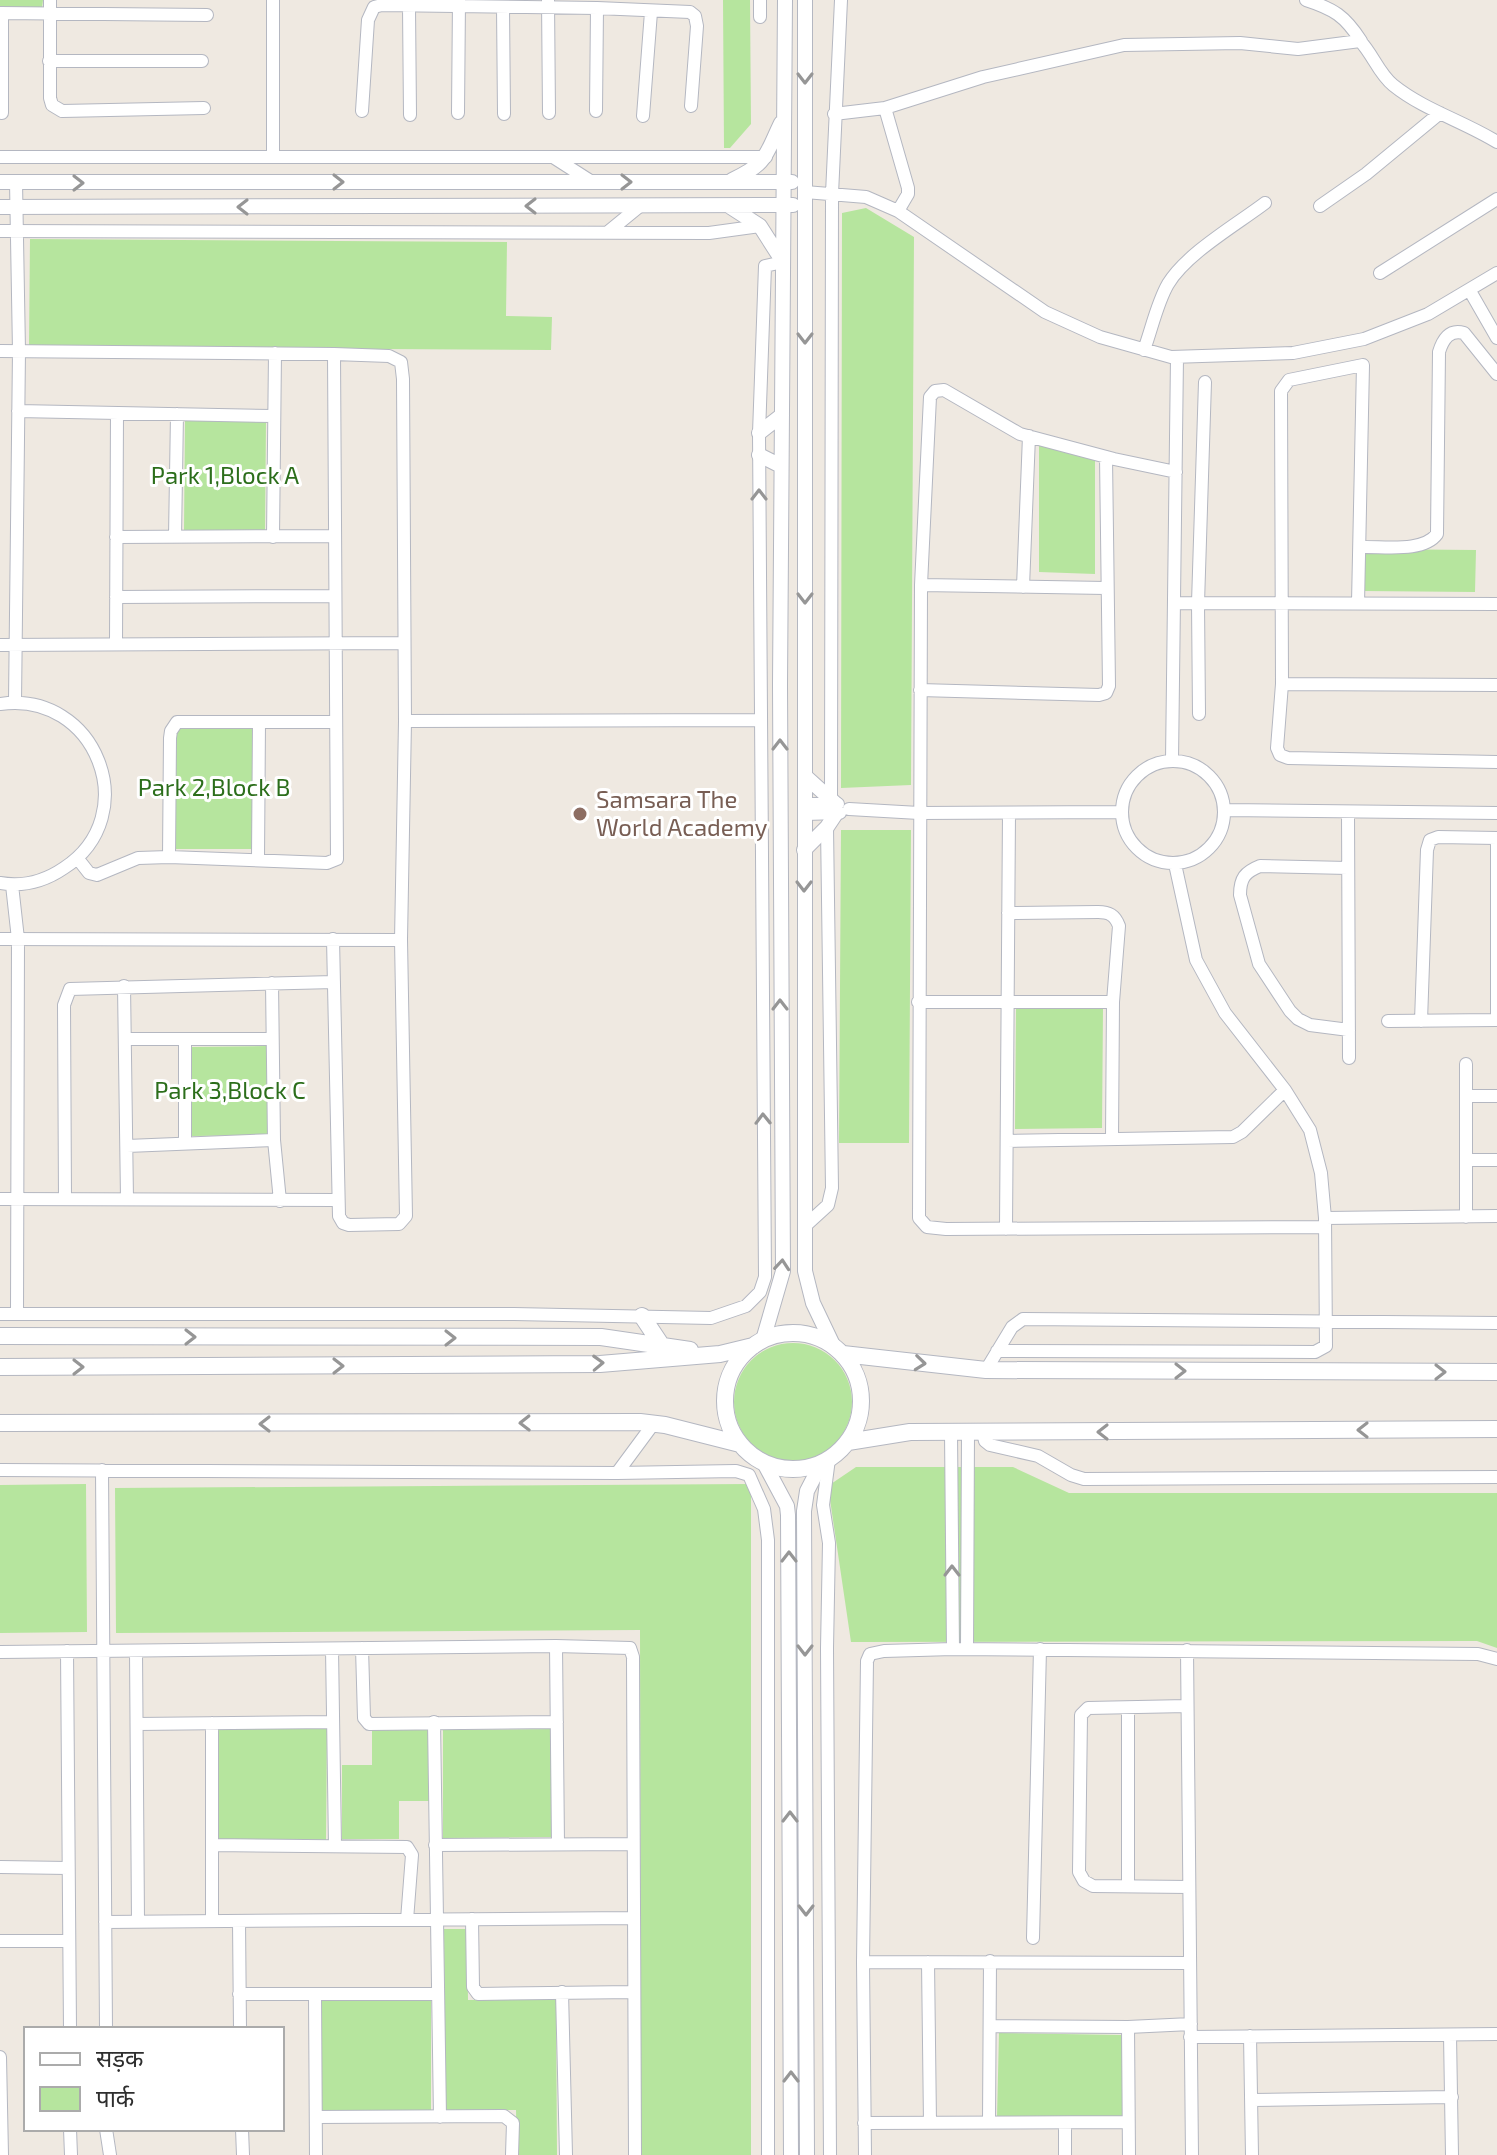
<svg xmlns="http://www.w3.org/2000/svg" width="1497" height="2155" viewBox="0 0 1497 2155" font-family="'Exo 2','Noto Sans Devanagari',sans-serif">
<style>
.green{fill:#b6e59e}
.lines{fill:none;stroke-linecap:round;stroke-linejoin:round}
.minor-casing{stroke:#b4b7c1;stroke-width:14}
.tertiary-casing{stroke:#b4b7c1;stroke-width:16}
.secondary-casing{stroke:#b4b7c1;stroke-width:18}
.minor{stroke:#fff;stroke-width:12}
.tertiary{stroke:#fff;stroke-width:14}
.secondary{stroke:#fff;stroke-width:16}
.oneway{stroke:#969696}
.education-dot{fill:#8d6e63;stroke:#fff;stroke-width:3}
.labels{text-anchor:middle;stroke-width:6;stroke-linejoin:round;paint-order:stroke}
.park-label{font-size:24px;fill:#2c6e1b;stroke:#fff}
.education-label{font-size:24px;fill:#785e54;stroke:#fff;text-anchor:start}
</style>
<rect width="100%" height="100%" fill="#efe9e1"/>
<path class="green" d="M0 0H43L42 8H0Z
M723 0H750L751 124 730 148H724Z
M866 208 914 237 911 785 841 788 842 213Z
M30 239 507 242 506 316 552 317 551 350 29 347Z
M185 421H266L265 531 184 530Z
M1039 445 1095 460V574L1039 572Z
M1363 549 1476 550 1475 592 1363 591Z
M176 726H253L252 849H176Z
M841 830H911L909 1143H839Z
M1016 1009H1103L1102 1128 1015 1129Z
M267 1046 268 1135 192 1136V1047Z
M734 1402a59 59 0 1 1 118 0a59 59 0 1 1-118 0Z
M856 1467H1013L1069 1493H1497V1648L1477 1641 851 1642 828 1486Z
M86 1484 87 1632 0 1633V1485Z
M751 1484V2155H641L640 1630 116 1633 115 1488Z
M216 1728H327L326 1840 215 1839Z
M372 1729H429V1801H399V1839H342V1765H372Z
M552 1729V1837L443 1838V1730Z
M444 1929H467L468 2000 556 1999 557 2155H517L516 2110 445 2111Z
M431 1999V2112L322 2113 321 2000Z
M999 2033 1122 2035V2116L997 2117Z"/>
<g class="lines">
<g class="minor-casing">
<path id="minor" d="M50 0V98L52 105 62 111 204 108
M548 0 549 113
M1306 0C1334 9 1345 16 1361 41
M409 7 410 115
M503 7 504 114
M0 13 207 15
M760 17V0
M49 61H202
M885 108 908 188V194L898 211
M362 111 368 20 374 7 382 5 597 8 690 12 695 16 697 26 691 106
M596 111 597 8
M2 113V13
M458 113 459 0
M834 114 885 108 983 77 1124 45 1240 43 1298 49 1360 41C1372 53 1379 74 1393 85 1424 110 1463 121 1497 142
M643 116 651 12
M273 156V0
M0 157H766
M553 157 592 182
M805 192 866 197 898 211 1045 312 1100 337 1171 357 1293 353 1364 339 1428 314 1497 273
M1320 206 1366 174 1440 113
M0 231 709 233 760 226
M608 232 641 205
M1380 273 1497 199
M1470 291 1497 338
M1144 350C1152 328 1157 303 1168 284 1187 253 1236 225 1265 203
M0 351 334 354 389 356 401 362 403 379 405 721 401 940 406 1216 399 1224 349 1225 343 1223 339 1216 333 939
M18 411 273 416
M1176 472 1114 459 1020 434 944 390 935 391 930 397 921 585 919 1218 927 1227 946 1229 1325 1227
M116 537 335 536
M175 537 177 414
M273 537 275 353
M1361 547C1383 546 1423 553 1437 534L1439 352C1443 339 1450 329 1464 333L1497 374
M921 585 1106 588
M1023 587 1029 436
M116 597 335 596
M1174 603 1497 604
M1358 603 1363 365 1289 380 1281 391 1282 684 1277 748 1280 755 1288 758 1497 762
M116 644 117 413
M0 645 403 643
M1282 684 1497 685
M920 690 1099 695 1106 693 1109 686 1106 457
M15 702 19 351 16 182
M0 704C96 690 145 815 64 868 45 881 23 887 0 883
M1199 714 1198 603 1205 382
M405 721 759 720
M1122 812a51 51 0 1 1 102 0a51 51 0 1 1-102 0Z
M1172 761 1177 357
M831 799 832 194 841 0
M805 804H838
M849 809 919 813 1122 812
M1225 810 1497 813
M1348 812 1349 1058
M805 814 840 813
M169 857 170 738 171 731 177 722H335
M78 859 89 873 97 875 138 858 169 857 327 863 337 859 334 354
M258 859 259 722
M1348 868 1260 866C1245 872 1240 878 1240 895L1259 964 1290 1011 1298 1019 1310 1025 1349 1030
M12 885 18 939 17 1314
M1008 913 1098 912C1109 912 1115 915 1119 926L1113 1002 1112 1139
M0 939 401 940
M272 983 274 1140 280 1201
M124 986 127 1199
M918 1002H1113
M1497 1020V838
M1388 1021 1497 1020
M1421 1021 1427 850 1430 840 1438 837 1497 838
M125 1039H272
M185 1039V1143
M1466 1064V1217
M1466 1096H1497
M1007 1141 1233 1137 1242 1132 1285 1090
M127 1146 274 1140
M1467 1160H1497
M0 1199 337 1200
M65 1199 64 1005 70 989 334 982
M1325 1218 1497 1216
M805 1226 828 1205 832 1188 827 827
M1006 1229 1009 813
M0 1314H514L711 1318 746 1306 760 1292 765 1277 759 433 765 266 783 262
M997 1351 1315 1352 1326 1346 1325 1218 1321 1173 1310 1130 1285 1090 1225 1013 1196 960 1175 864
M986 1370 1012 1327 1023 1319 1497 1323
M951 1432 953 1649
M983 1433 985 1441 990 1445 1038 1456 1071 1475 1084 1479 1497 1477
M829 1459 823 1505 829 1543 827 1648 830 2155
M0 1470 617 1473 736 1471 749 1475 764 1509 768 1540V2155
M102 1470 106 2029
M617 1473 654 1423
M556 1646 558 1844
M362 1648 364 1718 369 1724 557 1722
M332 1649 335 1845
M967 1649 968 1432
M1187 1650 1192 2155
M67 1651 70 2029
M136 1651 138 1922
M0 1652 556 1646 630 1648 633 1657 635 2155
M1187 1706 1088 1708 1081 1715 1079 1872 1084 1881 1093 1886 1189 1887
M1128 1708V1886
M434 1722 440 2117
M137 1724 333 1722
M212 1845 407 1847 412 1855 407 1920
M435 1845 632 1844
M0 1867 68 1868
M472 1919 473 1987 478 1994 634 1992
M212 1921V1723
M239 1921 240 2029
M105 1922 633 1918
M1033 1938 1040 1649
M0 1941H69
M863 1962 1190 1963
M928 1962 930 2123
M562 1992 566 2155
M239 1994H437
M315 1994 316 2155
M991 2026 1128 2027 1191 2024
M1128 2027 1129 2155
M1450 2035 1452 2155
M1250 2036 1252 2155
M1190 2037 1497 2034
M0 2057 2 2155
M1252 2100 1452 2097
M316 2117 504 2116 513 2123 512 2155
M989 2122 990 1961
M864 2123 1128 2122
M1065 2123V2155
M70 2129 71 2155
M106 2129 110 2155
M242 2129 243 2155
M865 2155 863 1962 867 1661 870 1654 884 1651 953 1649 1478 1654 1497 1659"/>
</g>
<g class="tertiary-casing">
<path id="tertiary" d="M805 0V1271L813 1303 833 1345
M732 180C768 163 765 156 781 123
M0 182H792
M729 206 760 226 783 262
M0 207 793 205
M759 433 782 415
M759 455 781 466
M805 776 836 804
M804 850 827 827 835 815
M763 1340 783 1271 780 685 785 0
M764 1463 787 1506 788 1515 791 2155
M807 2155 804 1511 807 1491 821 1464"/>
</g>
<g class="secondary-casing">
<path id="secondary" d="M642 1316 662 1346
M725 1401a68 68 0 1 1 136 0a68 68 0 1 1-136 0Z
M0 1336 601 1337 690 1350
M843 1354 986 1370 1497 1372
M0 1367 600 1364 720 1354 753 1346
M0 1423 640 1422 665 1425 740 1444
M848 1442 910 1432 1497 1429"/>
</g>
<use href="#minor" class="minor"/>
<use href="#tertiary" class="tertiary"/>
<use href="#secondary" class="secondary"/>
</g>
<defs><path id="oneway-chevron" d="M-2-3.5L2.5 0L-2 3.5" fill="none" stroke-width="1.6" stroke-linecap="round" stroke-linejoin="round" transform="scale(2)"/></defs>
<g class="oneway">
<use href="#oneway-chevron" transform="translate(805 78) rotate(90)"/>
<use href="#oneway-chevron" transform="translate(338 182)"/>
<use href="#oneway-chevron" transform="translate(626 182)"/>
<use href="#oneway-chevron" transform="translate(78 183)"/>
<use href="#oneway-chevron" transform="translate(531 206) rotate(180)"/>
<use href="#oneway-chevron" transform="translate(243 207) rotate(180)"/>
<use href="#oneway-chevron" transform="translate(805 338) rotate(90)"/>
<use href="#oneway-chevron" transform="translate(759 495) rotate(-90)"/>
<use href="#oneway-chevron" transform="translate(805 598) rotate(90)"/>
<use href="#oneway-chevron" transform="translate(780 745) rotate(-90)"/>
<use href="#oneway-chevron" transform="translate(804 886) rotate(90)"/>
<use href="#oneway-chevron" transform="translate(780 1005) rotate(-90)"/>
<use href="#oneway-chevron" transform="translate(763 1119) rotate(-91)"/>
<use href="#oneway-chevron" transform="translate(782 1265) rotate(-85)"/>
<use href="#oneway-chevron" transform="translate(190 1337)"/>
<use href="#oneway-chevron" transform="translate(450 1338)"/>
<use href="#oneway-chevron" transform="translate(598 1363) rotate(-2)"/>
<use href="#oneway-chevron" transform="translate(920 1363) rotate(6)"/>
<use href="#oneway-chevron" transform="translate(338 1366)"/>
<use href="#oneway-chevron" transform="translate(78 1367)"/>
<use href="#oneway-chevron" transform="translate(1180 1371)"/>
<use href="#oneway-chevron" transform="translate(1440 1372)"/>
<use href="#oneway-chevron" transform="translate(525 1423) rotate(179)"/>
<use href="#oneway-chevron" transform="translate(265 1424) rotate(-180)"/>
<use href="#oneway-chevron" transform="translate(1363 1430) rotate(180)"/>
<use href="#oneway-chevron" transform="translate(1103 1432) rotate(180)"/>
<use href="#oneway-chevron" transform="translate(789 1557) rotate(-90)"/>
<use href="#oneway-chevron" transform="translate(952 1571) rotate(-90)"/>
<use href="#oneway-chevron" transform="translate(805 1650) rotate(90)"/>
<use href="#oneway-chevron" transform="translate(790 1817) rotate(-90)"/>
<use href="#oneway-chevron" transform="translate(806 1910) rotate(90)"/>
<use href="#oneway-chevron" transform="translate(791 2077) rotate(-90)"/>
</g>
<circle class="education-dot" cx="580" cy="814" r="8"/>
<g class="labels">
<g class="park-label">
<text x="225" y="484">Park 1,Block A</text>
<text x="214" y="796">Park 2,Block B</text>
<text x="230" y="1099">Park 3,Block C</text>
</g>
<g class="education-label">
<text x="596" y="808">Samsara The<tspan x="596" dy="28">World Academy</tspan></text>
</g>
</g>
<rect x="24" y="2027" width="260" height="104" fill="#ffffff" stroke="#ababab" stroke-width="2"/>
<rect x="40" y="2053" width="40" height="12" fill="#ffffff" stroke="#ababab" stroke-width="2"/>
<text x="96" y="2067" font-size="24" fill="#2e2e2e">सड़क</text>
<rect x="40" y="2087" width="40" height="24" fill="#b6e59e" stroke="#ababab" stroke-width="2"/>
<text x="96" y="2107" font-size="24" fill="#2e2e2e">पार्क</text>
</svg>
